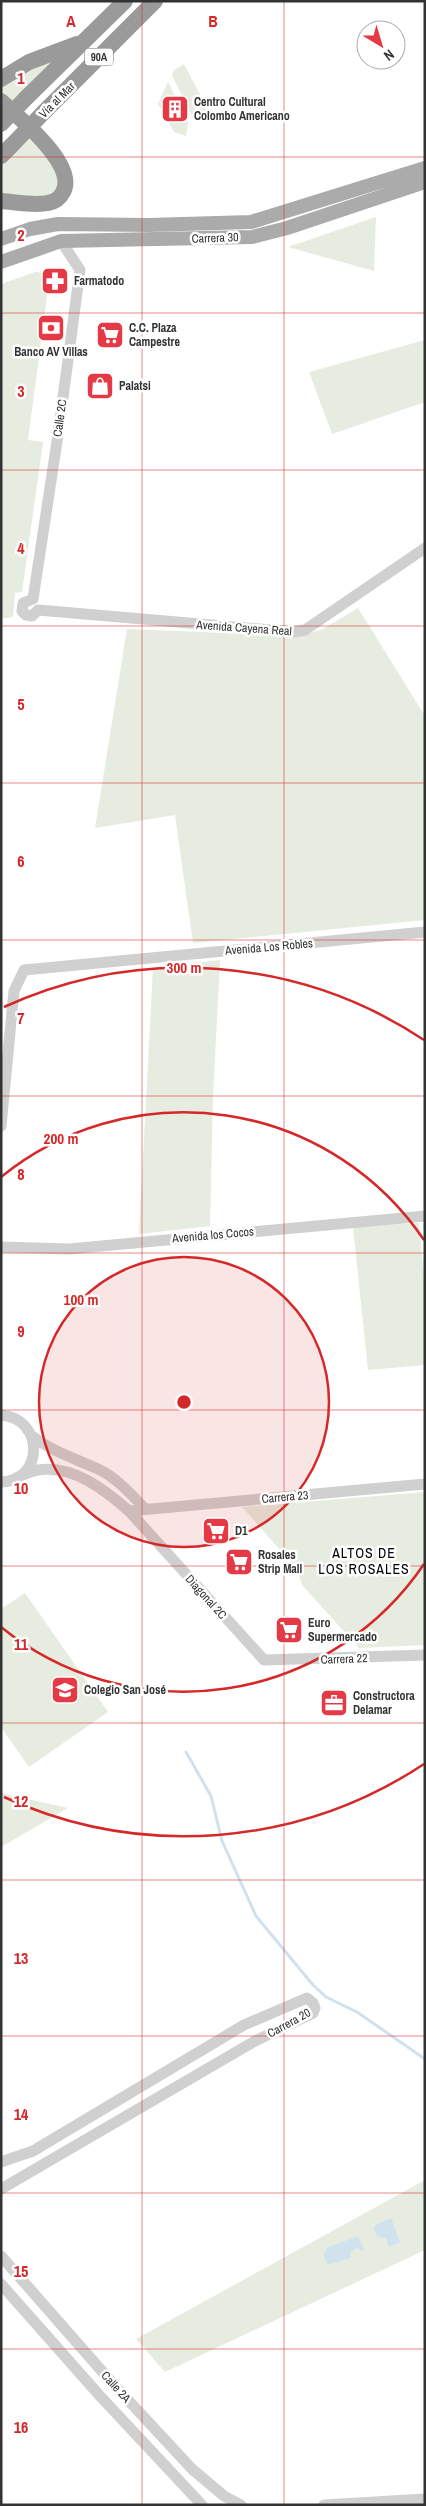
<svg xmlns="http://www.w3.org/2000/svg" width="426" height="2506" viewBox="0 0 426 2506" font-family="'Archivo Narrow',sans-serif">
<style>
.green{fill:#e6ecdf}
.water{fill:#cfe2ee}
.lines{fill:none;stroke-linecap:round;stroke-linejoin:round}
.stream{stroke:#cfe2ee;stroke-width:3}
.minor{stroke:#d0d0d0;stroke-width:11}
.major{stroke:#ababab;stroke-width:14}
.highway{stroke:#9a9a9a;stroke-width:16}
.highway-bridge{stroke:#9a9a9a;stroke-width:16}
.grid{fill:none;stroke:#d62828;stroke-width:1;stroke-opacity:0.55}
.ring{fill:none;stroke:#d62828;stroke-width:2.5}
.labels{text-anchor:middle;stroke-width:5;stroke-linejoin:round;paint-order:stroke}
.shield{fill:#fff;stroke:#707070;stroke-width:1}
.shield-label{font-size:11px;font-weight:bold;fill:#333}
.street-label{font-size:12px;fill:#333;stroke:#fff}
.poi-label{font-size:12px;font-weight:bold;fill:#333;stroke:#fff;text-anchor:start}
.neighbourhood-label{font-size:14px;letter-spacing:1px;fill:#000;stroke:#fff}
.grid-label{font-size:16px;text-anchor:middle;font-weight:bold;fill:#d62828;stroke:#fff;stroke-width:5;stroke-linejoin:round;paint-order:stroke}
.centre{fill:#d62828;stroke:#fff;stroke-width:2.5}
.ring-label{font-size:15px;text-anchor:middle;font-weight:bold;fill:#d62828;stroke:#fff;stroke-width:5;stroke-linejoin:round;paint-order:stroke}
</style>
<rect width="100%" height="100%" fill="#fff"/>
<path class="green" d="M53 63 13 102 1 90V84L33 65Z
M184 64 208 110 193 118 172 75 174 70Z
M168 82 188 123 186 136 174 132 158 104Z
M28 138 53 162 60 178 54 191 48 196H1V165Z
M376 217 374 271 288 247Z
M35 272 50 273 28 440 43 442 22 592 15 593 13 617 1 619V284Z
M425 340V402L332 434 309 372Z
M358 608 425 716V920L193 943 175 815 95 828 127 629 300 636 323 629Z
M220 960 213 1096 210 1226 139 1234 153 968Z
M419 1223 425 1290V1365L368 1370 353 1227Z
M425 1492V1645L359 1648 302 1585 297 1569 242 1507Z
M25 1593 108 1712 29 1767 1 1727V1609Z
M1 1793 68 1808 1 1847Z
M425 2180V2250L165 2372 136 2339Z"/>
<path class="water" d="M391 2218 400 2242 389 2247 386 2238 377 2237 374 2228 377 2224Z
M358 2236 364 2250 361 2251 358 2248 350 2252 351 2258 327 2265 324 2253 327 2248Z"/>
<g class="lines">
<path class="stream" d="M186 1752 211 1796 222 1841 256 1916 313 1985 326 1997 357 2012 425 2059"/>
<path class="minor" d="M33 599 58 435 80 270 61 241
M33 599 23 603 22 611 26 615 32 616 38 610
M38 610 295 632 305 630 425 548
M1 1126 14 991 24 970 425 932
M1 1247 69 1249 425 1216
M1 1415C46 1419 43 1482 1 1482
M32 1436C53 1452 74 1458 98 1469 116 1477 132 1495 145 1509
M16 1478C23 1475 31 1471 38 1470 73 1465 104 1489 129 1511L264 1660 425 1655
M129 1511 425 1484
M1 2162 33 2151 244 2025 307 1998 313 2003 315 2008 313 2013 255 2041 1 2189
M1 2256 115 2386 192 2469 224 2496 241 2505
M1 2284 100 2396 202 2505
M324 2505 425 2499"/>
<path class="major" d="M1 239 30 229 58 224 149 225 251 222 425 168
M1 262 61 241 252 237 287 228 425 182"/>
<path class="highway" d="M1 79 29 62 77 44
M26 98 125 1
M1 101C19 118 78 165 63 192 60 198 54 202 48 203 34 206 15 202 1 201
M43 113 155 1
M1 156 11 146"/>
<path class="highway-bridge" d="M1 124 26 98
M11 146 43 113"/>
</g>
<path class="grid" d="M142 1V2505M284 1V2505M1 157H425M1 313H425M1 470H425M1 626H425M1 783H425M1 940H425M1 1096H425M1 1253H425M1 1410H425M1 1566H425M1 1723H425M1 1880H425M1 2036H425M1 2193H425M1 2349H425"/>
<circle cx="184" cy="1402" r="145" fill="#d62828" fill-opacity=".12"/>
<g class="ring">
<circle cx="184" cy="1402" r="145"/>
<path d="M424 1564A290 290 0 0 1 1 1627M1 1177A290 290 0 0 1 424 1240"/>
<path d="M424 1764A434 434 0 0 1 4 1797M4 1007A434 434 0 0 1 424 1040"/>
</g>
<defs>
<g id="building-square" transform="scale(1.4375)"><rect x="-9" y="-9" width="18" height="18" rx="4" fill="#e63946" stroke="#fff"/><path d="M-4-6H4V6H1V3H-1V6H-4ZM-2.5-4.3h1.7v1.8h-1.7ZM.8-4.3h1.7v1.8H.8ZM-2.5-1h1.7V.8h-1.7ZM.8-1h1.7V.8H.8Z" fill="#fff"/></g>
<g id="pharmacy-square" transform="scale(1.4375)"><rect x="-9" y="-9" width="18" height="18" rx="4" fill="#e63946" stroke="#fff"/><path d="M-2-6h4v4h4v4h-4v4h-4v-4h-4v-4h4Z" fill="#fff"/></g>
<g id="bank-square" transform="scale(1.4375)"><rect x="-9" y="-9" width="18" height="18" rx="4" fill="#e63946" stroke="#fff"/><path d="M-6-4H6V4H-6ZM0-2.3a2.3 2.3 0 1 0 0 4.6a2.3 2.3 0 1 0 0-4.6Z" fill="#fff"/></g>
<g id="supermarket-square" transform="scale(1.4375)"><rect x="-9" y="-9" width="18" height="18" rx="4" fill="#e63946" stroke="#fff"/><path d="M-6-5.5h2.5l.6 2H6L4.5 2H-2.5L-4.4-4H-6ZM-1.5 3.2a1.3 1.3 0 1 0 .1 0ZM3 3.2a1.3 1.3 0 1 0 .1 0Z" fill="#fff"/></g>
<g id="shop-square" transform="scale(1.4375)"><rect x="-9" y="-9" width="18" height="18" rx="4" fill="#e63946" stroke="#fff"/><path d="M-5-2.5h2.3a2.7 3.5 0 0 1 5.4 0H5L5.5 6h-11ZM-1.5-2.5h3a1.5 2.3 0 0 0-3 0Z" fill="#fff"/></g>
<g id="school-square" transform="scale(1.4375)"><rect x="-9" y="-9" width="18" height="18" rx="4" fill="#e63946" stroke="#fff"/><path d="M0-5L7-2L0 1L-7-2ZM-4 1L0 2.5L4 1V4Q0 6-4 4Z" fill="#fff"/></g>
<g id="office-square" transform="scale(1.4375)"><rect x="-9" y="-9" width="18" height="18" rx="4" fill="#e63946" stroke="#fff"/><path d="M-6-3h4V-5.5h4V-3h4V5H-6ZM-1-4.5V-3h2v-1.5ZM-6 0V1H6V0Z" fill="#fff"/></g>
</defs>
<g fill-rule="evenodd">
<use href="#building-square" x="175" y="109"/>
<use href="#pharmacy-square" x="55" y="281"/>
<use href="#bank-square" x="51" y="328"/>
<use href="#supermarket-square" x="110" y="335"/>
<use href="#shop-square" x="100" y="386"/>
<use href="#supermarket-square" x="216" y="1531"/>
<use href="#supermarket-square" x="239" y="1562"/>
<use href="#supermarket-square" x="289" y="1630"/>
<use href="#school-square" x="65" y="1690"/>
<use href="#office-square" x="334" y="1703"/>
</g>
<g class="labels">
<rect class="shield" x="85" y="48.5" width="28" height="17" rx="4"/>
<g class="shield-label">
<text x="99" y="61">90A</text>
</g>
<g class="street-label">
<text transform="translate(57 100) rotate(-45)" y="4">Vía al Mar</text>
<text transform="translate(215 238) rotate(-2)" y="4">Carrera 30</text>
<text transform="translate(60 418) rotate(-82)" y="4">Calle 2C</text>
<text transform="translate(244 628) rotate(4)" y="4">Avenida Cayena Real</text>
<text transform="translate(269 947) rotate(-5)" y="4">Avenida Los Robles</text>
<text transform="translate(213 1235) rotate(-5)" y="4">Avenida los Cocos</text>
<text transform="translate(285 1497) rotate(-5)" y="4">Carrera 23</text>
<text transform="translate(206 1597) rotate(48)" y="4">Diagonal 2C</text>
<text transform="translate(344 1659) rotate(-2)" y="4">Carrera 22</text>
<text transform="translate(289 2023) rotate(-29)" y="4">Carrera 20</text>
<text transform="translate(116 2387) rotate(48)" y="4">Calle 2A</text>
</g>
<g class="poi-label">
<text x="194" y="106">Centro Cultural<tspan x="194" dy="14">Colombo Americano</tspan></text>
<text x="74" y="285">Farmatodo</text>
<text x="129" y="332">C.C. Plaza<tspan x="129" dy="14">Campestre</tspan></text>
<text x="51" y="356" text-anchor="middle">Banco AV Villas</text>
<text x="119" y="390">Palatsi</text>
<text x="235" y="1535">D1</text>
<text x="258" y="1559">Rosales<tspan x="258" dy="14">Strip Mall</tspan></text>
<text x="308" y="1627">Euro<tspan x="308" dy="14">Supermercado</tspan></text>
<text x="84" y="1694">Colegio San José</text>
<text x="353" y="1700">Constructora<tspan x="353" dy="14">Delamar</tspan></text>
</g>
<g class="neighbourhood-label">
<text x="364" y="1558">ALTOS DE<tspan x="364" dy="16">LOS ROSALES</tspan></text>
</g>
</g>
<g class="grid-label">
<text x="71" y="27">A</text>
<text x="213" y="27">B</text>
<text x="21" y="84">1</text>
<text x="21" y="241">2</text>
<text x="21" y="397">3</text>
<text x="21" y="554">4</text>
<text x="21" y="710">5</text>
<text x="21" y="867">6</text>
<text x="21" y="1024">7</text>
<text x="21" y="1180">8</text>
<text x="21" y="1337">9</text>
<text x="21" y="1494">10</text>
<text x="21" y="1650">11</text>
<text x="21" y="1807">12</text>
<text x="21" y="1964">13</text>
<text x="21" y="2120">14</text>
<text x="21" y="2277">15</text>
<text x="21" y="2433">16</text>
</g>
<circle cx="184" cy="1402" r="8" class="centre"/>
<g class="ring-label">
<text x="184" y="973">300 m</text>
<text x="61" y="1144">200 m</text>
<text x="81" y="1305">100 m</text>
</g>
<rect width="426" height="2506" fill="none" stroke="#333333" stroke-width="5"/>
<g transform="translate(381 45) rotate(142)"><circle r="24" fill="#ffffff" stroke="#adadad"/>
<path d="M0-4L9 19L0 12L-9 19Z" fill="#e63946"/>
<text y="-8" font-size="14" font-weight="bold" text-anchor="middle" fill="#333333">N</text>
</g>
</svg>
